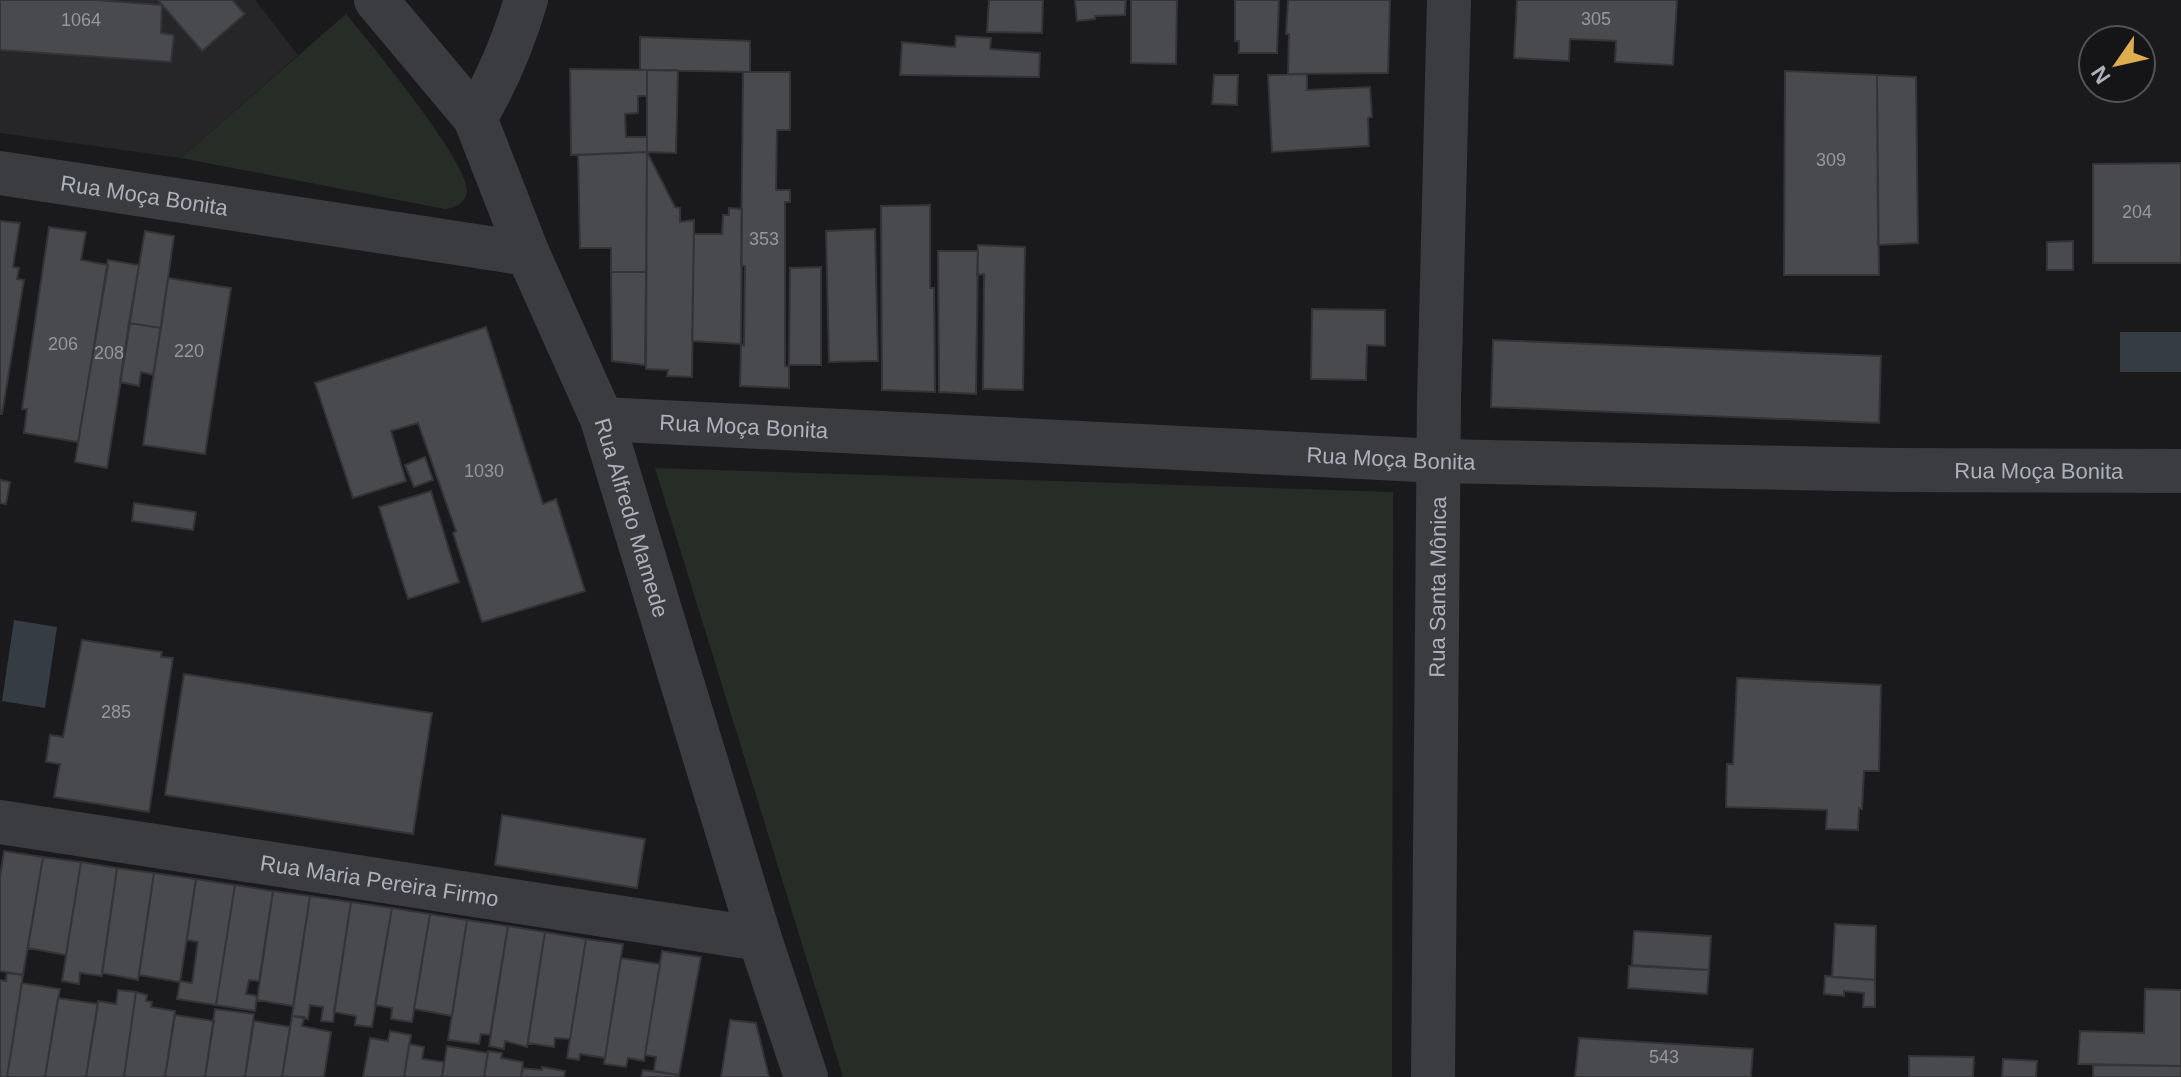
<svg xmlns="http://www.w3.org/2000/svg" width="2181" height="1077" viewBox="0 0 2181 1077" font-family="Helvetica,sans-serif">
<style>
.built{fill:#262628}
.green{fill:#262d27}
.water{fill:#353c43}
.building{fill:#494a4e;stroke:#343437;stroke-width:2}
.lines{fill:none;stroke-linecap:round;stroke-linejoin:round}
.minor{stroke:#3b3c40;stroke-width:44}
.labels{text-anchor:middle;stroke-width:7;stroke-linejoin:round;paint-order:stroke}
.number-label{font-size:18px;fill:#95979f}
.street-label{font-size:22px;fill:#aeb1ba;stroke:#151517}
</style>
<rect width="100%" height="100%" fill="#1a1a1c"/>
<path class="built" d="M0 0H255L298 55 181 158 0 133Z"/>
<path class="green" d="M346 14C369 42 468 161 467 191 466 203 455 208 445 209L181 158Z
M655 468 1393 492 1392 1077H843Z"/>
<path class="water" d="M2120 332H2181V372H2120Z
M14 620 57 627 45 708 2 701Z"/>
<path class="building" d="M0 0H97L162 5 161 33 174 35 171 62 0 50Z
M158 0H232L245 14 202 51Z
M989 0H1043L1042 33 987 32Z
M1075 0H1126L1125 15 1095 16V19L1077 21Z
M1131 0H1177L1176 64 1131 63Z
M1235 0H1279L1277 53H1239V41H1235Z
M1288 0H1390L1388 73 1288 74 1289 34H1286Z
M1517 0H1677L1673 65 1615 62 1616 41 1570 39 1569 61 1514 58Z
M956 36 991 38 990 49 1040 53 1039 77 900 75 902 42 955 47Z
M640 37 750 41V72L640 70Z
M570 69 647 70V96H638V113L625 114 626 137H647V152L571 155Z
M647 70H678L676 153 647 152Z
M1785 71 1877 75 1879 275H1784Z
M743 72H790V130H777L776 190H790V202H785V366L789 367V388L740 386 741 344 744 345 745 266H741Z
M1307 74V90L1370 87 1372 117 1368 118 1369 146 1272 152 1268 75Z
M1214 75H1238L1237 105 1212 104Z
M1877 75 1916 77 1918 243 1878 245Z
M647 152 646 272H611V248H580L578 155Z
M647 152 675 207 680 208V222L694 220 692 377 667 376 668 370 646 369Z
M2181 163V263H2093V164Z
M930 205V288H934L935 392 882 390 881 206Z
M729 208 742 209 741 344 692 341 694 234H722L723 215H729Z
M0 221 20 223 13 267 19 268 17 279 24 280 2 414H0Z
M49 227 86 232 81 260 108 265 78 442 24 433 27 409H22Z
M875 229 878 361 829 362 826 231Z
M145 231 174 236 161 328 129 323Z
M2073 241V270H2047V242Z
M978 245 1025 247 1023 390 983 389 984 274 977 275Z
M938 251H978L976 394 939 392Z
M108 260 139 265 107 468 75 462Z
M821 267V365H789L790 268Z
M611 272H646L645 365 612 361Z
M168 278 231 288 205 454 143 445Z
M1312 309 1385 310V346L1367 345 1366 380 1311 379Z
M129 323 161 328 153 375 141 372 139 386 120 382Z
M486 327 543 504 556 499 585 591 482 622 453 533 456 531 418 423 391 431 406 481 353 498 315 383Z
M1493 340 1881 356 1879 423 1491 407Z
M425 457 433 480 414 487 405 465Z
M0 480 10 482 6 504 0 503Z
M431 491 459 582 408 599 379 507Z
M134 503 196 512 193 530 132 521Z
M82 640 162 652 161 657 173 658 149 812 54 797 60 764 46 762 50 735 63 737Z
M184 674 432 713 413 834 165 795Z
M1737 678 1881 685 1879 771H1864L1862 809 1859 808 1858 830 1826 829 1827 810 1726 807 1727 764H1733Z
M502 815 645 839 637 888 495 865Z
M4 851 43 857 23 975 0 971V877Z
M43 857 81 862 66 955 28 948Z
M81 862 117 868 102 976 80 973 79 984 62 981Z
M117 868 154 873 138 980 102 973Z
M154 873 196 879 180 982 139 975Z
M196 879 235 885 216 1005 177 999 180 981 192 983 198 942 187 940Z
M235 885 273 891 259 981 249 980 246 994 257 996 255 1011 216 1005Z
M273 891 310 896 293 1006 257 1000Z
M310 896 351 902 333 1022 321 1021 323 1007 310 1005 308 1019 292 1016Z
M351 902 392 908 372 1027 355 1025 356 1016 334 1012Z
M392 908 430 914 412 1022 391 1019 392 1008 375 1005Z
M430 914 467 920 452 1016 414 1009Z
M467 920 508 926 490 1035 481 1034 479 1044 448 1040Z
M1835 924 1876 926 1875 980 1832 977Z
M508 926 545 932 527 1047 505 1041 504 1049 489 1046Z
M1634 931 1711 936 1709 970 1632 965Z
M545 932 586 939 570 1039 555 1038 554 1047 528 1043Z
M586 939 623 944 605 1058 580 1054 579 1060 567 1058Z
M662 951 701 957 679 1075 654 1071 656 1057 645 1055Z
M621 958 660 964 644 1061 628 1058 626 1067 604 1064Z
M1629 966 1709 970 1707 994 1628 988Z
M7 973 23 975 7 1077H0V980L6 981Z
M1825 976 1875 980V1007H1863L1864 993 1844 991V996L1824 994Z
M22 983 60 989 45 1077H7Z
M2145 989 2181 990V1066L2078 1064 2080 1031 2144 1033Z
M118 990 136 992 124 1077H86L98 1001 116 1004Z
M136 992 147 995 146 1001 152 1002 151 1007 175 1011 165 1077H124Z
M58 998 98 1004 86 1077H45Z
M215 1009 254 1014 245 1077H205Z
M175 1015 214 1021 205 1077H165Z
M292 1016 304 1017 302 1026 331 1032 324 1077H282Z
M730 1020 756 1023 769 1077H721Z
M254 1021 290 1027 282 1077H245Z
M390 1031 411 1035 404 1077H363L370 1038 388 1041Z
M1579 1038 1753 1049 1751 1077H1575Z
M409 1044 424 1047 422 1059 444 1062 442 1077H404Z
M447 1046 488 1053 484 1077H442Z
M488 1051 502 1053 501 1058 523 1062 521 1077H484Z
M1909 1056 1974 1057 1973 1077H1909Z
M2003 1059 2037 1061 2036 1077H2002Z
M2093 1065 2181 1066V1077H2093Z
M542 1067 565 1071 564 1077H521L523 1068 542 1070Z
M643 1070 679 1075 678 1077H641Z"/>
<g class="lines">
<g class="minor">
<path id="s1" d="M376 0 475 118 528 254 602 419 760 939 806 1077"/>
<path d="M475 118C498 80 513 43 526 0"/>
<path id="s2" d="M0 173 528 254"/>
<path id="s3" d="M602 419 1439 461 1894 470 2181 471"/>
<path id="s4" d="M0 822 760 939"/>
<path id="s5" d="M1433 1077 1439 401 1449 0"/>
</g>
</g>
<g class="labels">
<g class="number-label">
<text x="1596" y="25">305</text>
<text x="81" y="26">1064</text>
<text x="1831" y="166">309</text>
<text x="2137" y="218">204</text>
<text x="764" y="245">353</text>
<text x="63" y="350">206</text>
<text x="189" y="357">220</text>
<text x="109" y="359">208</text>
<text x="484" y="477">1030</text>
<text x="116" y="718">285</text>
<text x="1664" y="1063">543</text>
</g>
<g class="street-label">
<text dy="8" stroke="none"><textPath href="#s2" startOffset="146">Rua Moça Bonita</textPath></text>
<text dy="8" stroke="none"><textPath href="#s3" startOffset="142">Rua Moça Bonita</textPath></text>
<text dy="8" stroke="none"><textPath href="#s3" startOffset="790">Rua Moça Bonita</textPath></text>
<text dy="8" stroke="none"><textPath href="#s3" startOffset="1438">Rua Moça Bonita</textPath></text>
<text dy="8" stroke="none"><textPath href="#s1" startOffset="584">Rua Alfredo Mamede</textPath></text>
<text dy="8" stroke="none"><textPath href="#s5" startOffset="490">Rua Santa Mônica</textPath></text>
<text dy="8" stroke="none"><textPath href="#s4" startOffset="384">Rua Maria Pereira Firmo</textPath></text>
</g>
</g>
<g transform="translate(2117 64) rotate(236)"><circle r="38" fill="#151517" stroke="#525358" stroke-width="2"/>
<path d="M0-6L14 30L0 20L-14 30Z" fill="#dead4f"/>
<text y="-12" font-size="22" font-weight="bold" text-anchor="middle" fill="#aeb1ba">N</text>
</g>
</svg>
